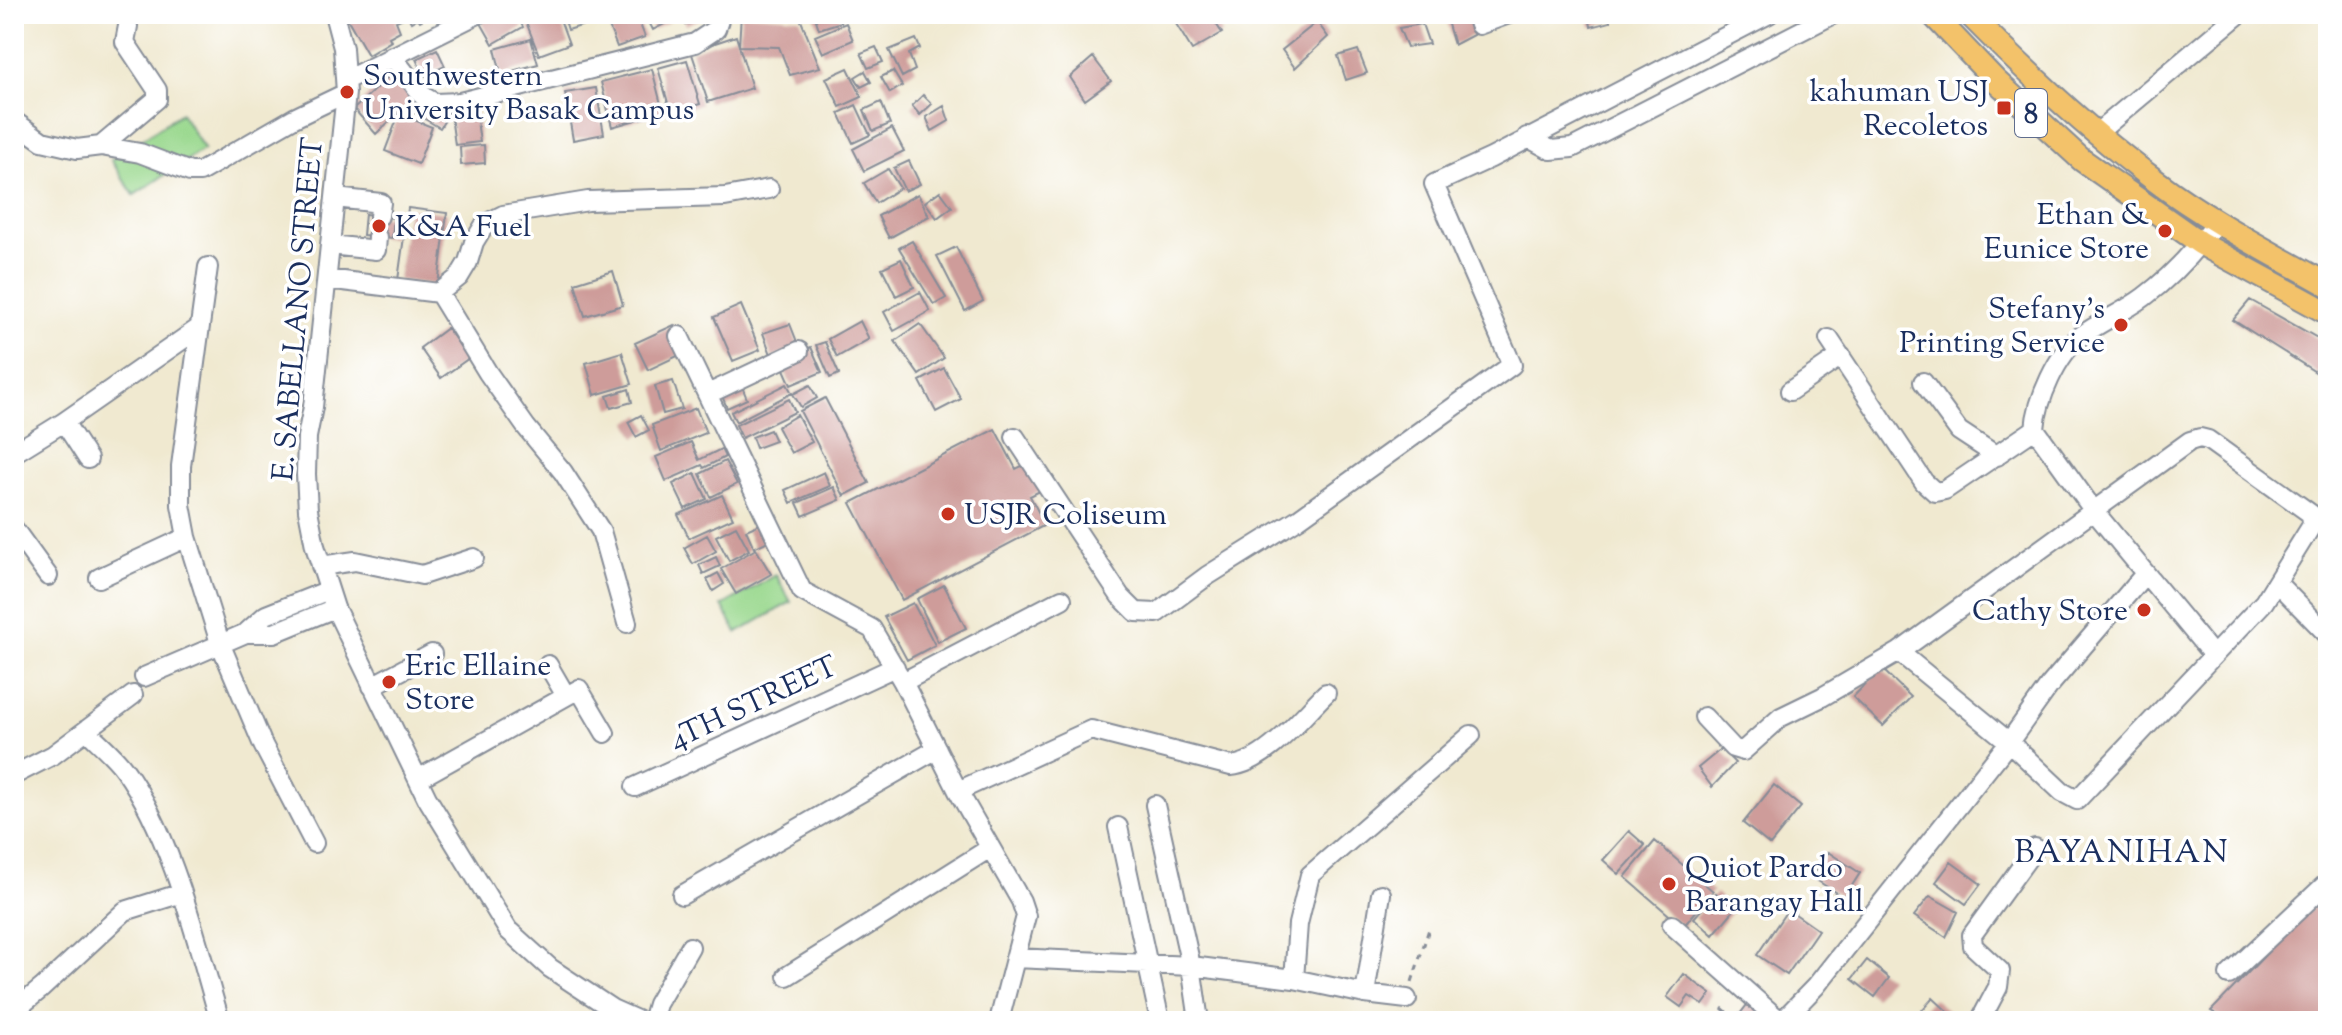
<svg xmlns="http://www.w3.org/2000/svg" width="2342" height="1035" viewBox="0 0 2342 1035" font-family="'Sorts Mill Goudy',serif">
<style>
.green{fill:#99d88d;stroke:#5a8476;stroke-width:2}
.building{fill:#ce9c9a}
.lines{fill:none;stroke-linecap:round;stroke-linejoin:round}
.minor-casing{stroke:#868c97;stroke-width:22}
.major-casing{stroke:#868c97;stroke-width:26}
.path{stroke:#868c97;stroke-width:3;stroke-dasharray:6 6;stroke-linecap:butt}
.minor{stroke:#fff;stroke-width:18}
.major{stroke:#f3c26a;stroke-width:22}
.poi-dot{fill:#c8321e;stroke:#fff;stroke-width:3}
.labels{text-anchor:middle;stroke-width:7;stroke-linejoin:round;paint-order:stroke}
.shield{fill:#fff;stroke:#5f6d8e;stroke-width:2}
.shield-label{font-size:28px;font-weight:bold;fill:#1b2f5e}
.poi-label{font-size:30px;fill:#1b2f5e;stroke:#fff;text-anchor:start}
.street-label{font-size:30px;fill:#1b2f5e;stroke:#fff}
.neighbourhood-label{font-size:32px;letter-spacing:2px;fill:#1b2f5e;stroke:#fff}
</style>
<rect width="100%" height="100%" fill="#fff"/>
<filter id="ink" filterUnits="userSpaceOnUse"><feTurbulence type="fractalNoise" baseFrequency=".0125" numOctaves="2"/><feDisplacementMap in="SourceGraphic" scale="16" xChannelSelector="R" yChannelSelector="G"/><feConvolveMatrix kernelMatrix="1 2 1 2 8 2 1 2 1" color-interpolation-filters="sRGB"/></filter>
<filter id="wash" filterUnits="userSpaceOnUse"><feTurbulence type="fractalNoise" baseFrequency=".006" numOctaves="4" result="noise"/><feDisplacementMap in="SourceGraphic" scale="32" xChannelSelector="R" yChannelSelector="G"/><feGaussianBlur stdDeviation="1.8" result="paint"/><feColorMatrix in="noise" values="0 0 0 0 0 0 0 0 0 0 0 0 0 0 0 0 0 1.4 0 .05"/><feComposite in="paint" operator="in"/></filter>
<g filter="url(#wash)">
<rect width="100%" height="100%" fill="#f0e9d0"/>
<path class="green" d="M181 113 204 149 134 195 111 160Z
M776 575 791 602 737 633 722 606Z"/>
<g id="blocks">
<path class="building" d="M354 14H432L420 21 418 18 411 22 408 16 396 21 400 31 389 37 391 41 368 55 347 18Z
M498 14H516L523 27 493 44 481 23Z
M523 14H558L569 44 539 55Z
M563 14H595L597 21 568 30Z
M604 14H636L645 37 617 47Z
M645 14H674L676 18 653 30Z
M682 14H712L686 25Z
M741 14 800 18 820 67 790 75 779 47 739 46Z
M814 14H839L841 22 819 29Z
M1170 14H1193L1197 19 1211 16 1222 33 1192 50Z
M1445 14H1468L1475 34 1454 45Z
M1589 14H1610V22L1591 27Z
M1317 22 1328 37 1295 68 1282 50Z
M846 23 853 40 823 53 815 36Z
M1422 24 1429 44 1407 47 1399 28Z
M736 36 752 88 708 102 691 51Z
M531 39 538 64 501 74 495 49Z
M916 39 920 48 909 54 915 70 902 77 889 50Z
M876 47 883 62 868 68 861 53Z
M437 49 445 66 424 76 416 59Z
M1358 50 1367 73 1346 80 1338 56Z
M1093 57 1111 81 1085 100 1070 77Z
M687 60 700 104 671 113 658 68Z
M848 68 862 97 840 107 826 78Z
M652 69 663 112 612 127 601 82Z
M865 71 871 82 861 87 855 77Z
M893 71 902 86 890 93 881 77Z
M392 73 415 97 376 134 354 109Z
M596 88 604 134 573 140 565 93Z
M923 95 932 104 920 115 912 106Z
M420 99 448 115 440 128 413 112Z
M881 102 890 124 873 131 864 110Z
M856 105 870 135 853 143 839 113Z
M475 106 480 142 455 145 450 109Z
M944 106 949 121 932 131 926 117Z
M399 114 432 127 418 164 385 151Z
M892 128 904 151 864 171 853 149Z
M484 145 485 163 461 165 460 147Z
M909 161 920 184 905 191 894 168Z
M888 169 900 188 876 203 864 183Z
M940 191 952 207 937 218 925 202Z
M918 194 929 216 889 238 878 216Z
M408 208 447 213 438 285 398 280Z
M365 214 394 218 392 238 363 235Z
M912 241 946 298 934 305 899 248Z
M956 247 983 301 965 311 937 256Z
M901 259 914 287 896 296 882 268Z
M613 271 623 305 585 316 575 283Z
M920 292 930 311 894 331 884 312Z
M2250 300 2328 344V380L2233 320Z
M741 305 760 350 733 361 714 317Z
M860 321 869 339 837 357 828 339Z
M790 324 799 347 772 357 763 333Z
M920 324 944 358 919 375 895 341Z
M674 325 686 352 648 370 635 343Z
M447 328 469 358 441 378 420 348Z
M825 342 839 374 830 378 816 345Z
M811 347 822 372 791 385 780 360Z
M622 352 632 384 595 395 586 363Z
M944 368 961 399 936 412 920 381Z
M673 381 682 409 663 414 655 386Z
M741 384 747 399 727 408 721 393Z
M787 384 792 393 736 422 731 412Z
M810 385 817 398 801 407 793 394Z
M629 389 632 402 611 408 607 396Z
M825 398 869 483 844 496 800 411Z
M789 399 795 412 742 438 736 425Z
M696 408 706 433 661 451 652 425Z
M641 415 649 430 636 437 628 422Z
M797 415 812 442 791 453 777 427Z
M995 429 1016 469 1028 463 1042 490 1030 496 1045 525 902 600 851 503Z
M770 430 775 441 756 448 752 437Z
M691 442 699 460 721 449 725 457 704 468 702 465 666 481 656 457Z
M725 461 737 484 711 497 700 474Z
M824 472 830 486 791 503 785 490Z
M695 473 707 499 685 509 673 484Z
M834 487 840 500 803 516 797 503Z
M722 495 733 518 689 538 678 515Z
M760 524 768 541 754 548 746 530Z
M736 526 749 550 729 561 716 536Z
M707 535 716 551 693 564 684 548Z
M756 549 771 574 736 594 721 569Z
M716 557 720 566 703 574 699 565Z
M718 573 724 584 713 591 707 579Z
M944 585 966 628 938 642 917 599Z
M913 603 935 645 907 660 884 617Z
M1881 668 1911 697 1883 726 1853 697Z
M1721 749 1735 763 1712 787 1698 768Z
M1774 785 1801 807 1770 845 1743 823Z
M1629 831 1645 845 1619 874 1603 860Z
M1655 841 1713 891 1683 927 1625 877Z
M1828 852 1860 873 1844 898 1812 877Z
M1951 862 1981 884 1966 904 1936 882Z
M1716 893 1734 910 1713 935 1694 918Z
M1930 896 1958 912 1946 937 1914 916Z
M2328 896V1021H2229L2211 1011 2303 916Z
M1788 909 1818 930 1787 975 1757 955Z
M1867 960 1889 978 1875 997 1852 979Z
M1684 974 1711 994 1703 1005 1689 996 1681 1007 1667 997Z
M1933 998 1958 1021H1912Z
M1750 1001 1766 1016 1763 1021H1747L1740 1014Z"/>
</g>
</g>
<g filter="url(#ink)">
<use href="#blocks" fill-opacity="0" stroke="#868c97" stroke-width="2"/>
<g class="lines">
<g class="minor-casing">
<path id="minor" d="M334 14 343 48 346 93 313 407 307 437 306 474 308 510 315 546 335 608 427 798 508 930 550 968 612 1009 639 1021
M1476 14 1479 25 1509 14
M392 56 423 96 435 103 460 102 695 43 716 29 721 14
M346 80 478 14
M14 121 42 141 77 149 101 146 140 153 190 172H200L294 118 346 93
M2097 133 2239 14
M1527 137 1551 150 1572 148 1834 14
M101 146 157 99V90L125 42 128 26
M335 198 381 203 379 216
M330 245 376 250 377 237
M208 267 181 466V505L187 537 220 643 263 745 314 843
M327 279 439 293 459 277 468 262 474 242 485 224 503 215 588 201 725 197 769 189
M439 293 488 373 526 427 563 472 601 531 627 623
M679 336 802 591 872 629 903 682 958 791 1021 901 1026 916 999 1021
M1829 339 1924 482 1935 492 1945 490 2035 429
M1923 382 1959 431 1997 456
M1790 391 1841 356
M708 394 799 351
M64 422 88 459
M1015 437 1120 596 1136 612 1157 613 1207 576 1298 519 1512 365 1434 184 1491 158 1769 14
M14 453 64 422 199 328
M14 529 48 576
M321 566 355 561 422 575 474 558
M99 578 187 537
M2278 584 2328 635
M246 633H274L335 608
M2212 654 2094 511 2035 429C2037 400 2057 354 2081 336 2100 322 2124 312 2144 297 2171 277 2197 248 2217 221
M548 665 566 696
M144 677 246 633 266 615 329 590
M903 682 1062 599
M372 686 432 654
M1704 717 1733 748 1743 751 1781 717 1822 697 1899 652 2190 441 2200 438 2208 440 2311 514 2312 525 2264 602 2077 800 2062 792 2009 742 1899 652
M86 730C98 742 114 755 124 769 172 835 197 943 220 1021
M14 775 53 755 133 695
M418 779 579 689 605 733
M635 787 895 667
M958 791 1091 730 1231 766C1266 763 1301 717 1326 693
M1155 805 1191 966 1199 1021
M1118 827 1160 1021
M682 895 937 749
M1672 925 1780 1021
M1015 958 1191 966 1294 979 1365 994 1407 999
M2229 975 2328 882
M787 976 990 848
M1294 979 1298 924 1310 875 1471 735
M1365 994 1381 894
M14 1011 42 988 125 911 182 893
M652 1021 657 1004 690 947
M1782 1021 1816 986 2009 742 2049 686 2144 575
M1980 1021 1998 987 2000 971 1973 946 1972 935 2035 848"/>
</g>
<g class="major-casing">
<path id="major" d="M1932 14 1995 80 2082 160 2200 243 2328 313
M1969 14C2027 73 2089 131 2156 181 2209 221 2270 252 2328 285"/>
</g>
<path class="path" d="M1412 982 1429 929
M1722 1008 1737 1021"/>
<use href="#minor" class="minor"/>
<use href="#major" class="major"/>
</g>
</g>
<g class="poi-dot">
<circle cx="347" cy="92" r="8"/>
<rect x="1996" y="100" width="16" height="16" rx="4"/>
<circle cx="379" cy="226" r="8"/>
<circle cx="2165" cy="231" r="8"/>
<circle cx="2121" cy="325" r="8"/>
<circle cx="948" cy="514" r="8"/>
<circle cx="2144" cy="610" r="8"/>
<circle cx="389" cy="682" r="8"/>
<circle cx="1669" cy="884" r="8"/>
</g>
<g class="labels">
<rect class="shield" x="2015" y="89" width="32" height="48" rx="6"/>
<g class="shield-label">
<text x="2031" y="123">8</text>
</g>
<g class="poi-label">
<text x="363" y="85">Southwestern<tspan x="363" dy="34">University Basak Campus</tspan></text>
<text x="1988" y="101" text-anchor="end">kahuman USJ<tspan x="1988" dy="34">Recoletos</tspan></text>
<text x="2149" y="224" text-anchor="end">Ethan &amp;<tspan x="2149" dy="34">Eunice Store</tspan></text>
<text x="395" y="236">K&amp;A Fuel</text>
<text x="2105" y="318" text-anchor="end">Stefany's<tspan x="2105" dy="34">Printing Service</tspan></text>
<text x="964" y="524">USJR Coliseum</text>
<text x="2128" y="620" text-anchor="end">Cathy Store</text>
<text x="405" y="675">Eric Ellaine<tspan x="405" dy="34">Store</tspan></text>
<text x="1685" y="877">Quiot Pardo<tspan x="1685" dy="34">Barangay Hall</tspan></text>
</g>
<g class="street-label">
<text transform="translate(297 309) rotate(-85)" y="10">E. SABELLANO STREET</text>
<text transform="translate(753 702) rotate(-25)" y="10">4TH STREET</text>
</g>
<g class="neighbourhood-label">
<text x="2122" y="862">BAYANIHAN</text>
</g>
</g>
<rect width="2342" height="1035" fill="none" stroke="#fff" stroke-width="48"/>
</svg>
